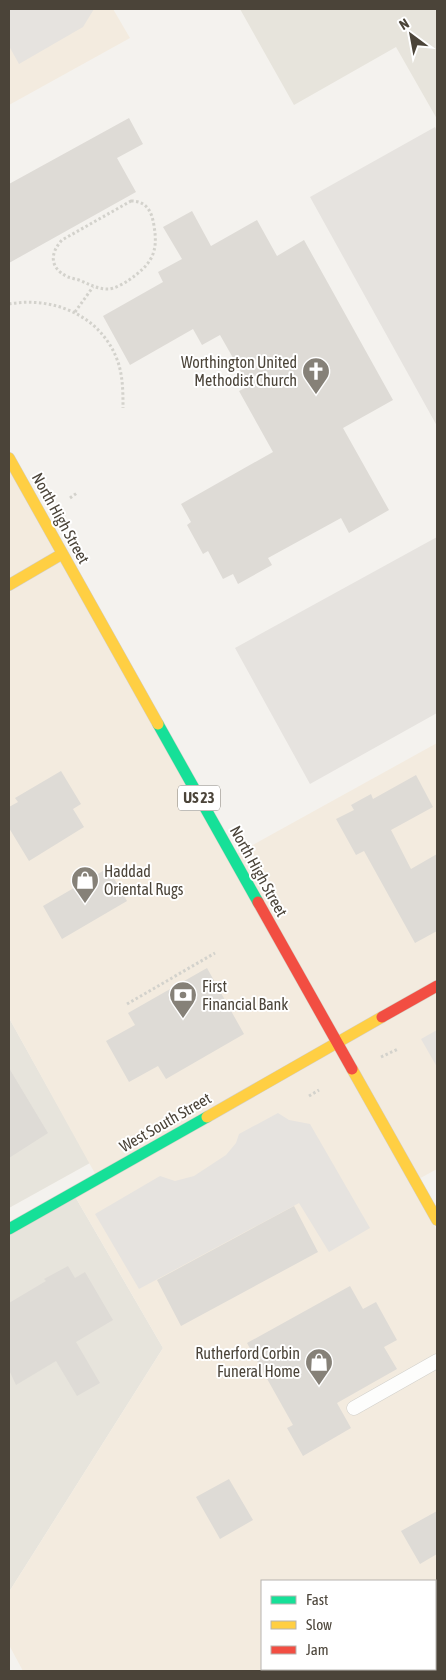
<svg xmlns="http://www.w3.org/2000/svg" width="446" height="1680" viewBox="0 0 446 1680" font-family="'Asap Condensed',sans-serif">
<style>
.residential{fill:#e7e4dc}
.commercial{fill:#f3ebdf}
.parking{fill:#e6e3df}
.building{fill:#dedbd6}
.lines{fill:none;stroke-linecap:round;stroke-linejoin:round}
.lane-casing{stroke:#d2d0cb;stroke-width:15}
.fast-casing{stroke:#d3cfc5;stroke-width:12}
.slow-casing{stroke:#d3cfc5;stroke-width:12}
.jam-casing{stroke:#d3cfc5;stroke-width:12}
.path{stroke:#d3d2cc;stroke-width:3;stroke-dasharray:2.5 2.5;stroke-linecap:butt}
.lane{stroke:#fdfdfc;stroke-width:14}
.fast{stroke:#16e098;stroke-width:11}
.slow{stroke:#ffcf43;stroke-width:11}
.jam{stroke:#f24e42;stroke-width:11}
.labels{text-anchor:middle;stroke-width:4;stroke-linejoin:round;paint-order:stroke}
.shield{fill:#fff;stroke:#817c74;stroke-width:1}
.shield-label{font-size:15px;font-weight:bold;fill:#4b4439}
.poi-label{font-size:16px;fill:#4b4439;stroke:#fff;text-anchor:end}
.street-label{font-size:16px;fill:#4b4439;stroke:#fff}
</style>
<rect width="100%" height="100%" fill="#f4f2ee"/>
<path class="residential" d="M240 9H437V119L396 47 294 105Z
M9 1018 90 1163 9 1208Z
M73 1193 163 1348 9 1592V1229Z
M437 1591V1671H292L297 1669H435V1592Z"/>
<path class="commercial" d="M9 9H113L130 38 9 105Z
M9 458 233 856 437 743V1169L415 1181 437 1232V1591L435 1592V1581H262V1669H297L292 1671H23L9 1645V1592L163 1348 73 1193 98 1179 9 1018Z"/>
<path class="parking" d="M9 9H94L83 27 19 64 9 46Z
M435 127 437 131V426L310 197Z
M437 537V713L310 784 235 648Z
M437 1030V1067L421 1039Z
M278 1113 289 1120 310 1124 370 1228 329 1252 299 1203 139 1289 95 1214 160 1176 175 1181 194 1176 226 1155 236 1143 239 1134Z"/>
<path class="building" d="M129 118 143 144 117 158 136 192 9 263V184Z
M192 211 211 246 257 220 277 256 304 240 393 400 343 428 389 510 349 533 341 518 268 558 272 565 238 584 233 574 223 579 208 551 203 554 187 525 191 522 181 504 273 452 239 391 249 386 220 335 202 345 193 329 130 365 103 316 163 282 158 272 182 259 163 227Z
M61 771 81 804 73 809 84 827 29 861 9 828V807L18 802 15 798Z
M416 775 433 807 391 830 411 869 437 854V931L415 943 364 851 356 855 336 819 354 810 351 805 371 794 373 799Z
M108 868 127 901 62 939 43 906Z
M207 968 244 1034 166 1079 158 1066 129 1082 106 1041 135 1025 128 1013Z
M9 1068 48 1133 9 1158Z
M294 1206 318 1252 181 1326 157 1280Z
M68 1266 75 1278 85 1272 113 1320 76 1342 100 1383 77 1396 56 1361 16 1385 9 1370V1303L46 1281 44 1279Z
M350 1286 363 1309 376 1302 397 1340 384 1347 397 1369 337 1403 351 1428 303 1456 287 1428 293 1425 247 1343Z
M229 1479 253 1520 220 1539 196 1497Z
M437 1511V1554L420 1564 401 1531Z"/>
<g class="lines">
<g class="lane-casing">
<path id="lane" d="M354 1408 437 1361"/>
</g>
<g class="fast-casing">
<path id="fast" d="M158 724 258 902
M9 1229 207 1117"/>
</g>
<g class="slow-casing">
<path id="slow" d="M9 458 158 724
M9 585 62 554
M352 1069 437 1220
M207 1117 382 1017"/>
</g>
<g class="jam-casing">
<path id="jam" d="M258 902 352 1069
M382 1017 437 986"/>
</g>
<path class="path" d="M131 201C147 201 152 212 154 226 159 254 150 265 129 280 123 284 114 289 108 289 97 289 89 284 79 280 75 279 71 278 68 277 49 268 50 253 62 240Z
M9 304C54 296 102 316 118 362 123 377 123 393 123 408
M75 312 93 287
M70 498 77 493
M127 1004 215 953
M381 1057 398 1049
M309 1096 319 1090"/>
<use href="#lane" class="lane"/>
<use href="#fast" class="fast"/>
<use href="#slow" class="slow"/>
<use href="#jam" class="jam"/>
</g>
<defs>
<g id="church-pin" transform="scale(1.4375)"><path d="M0 17L-7.5 6A9.5 9.5 0 1 1 7.5 6Z" fill="#868178" stroke="#fff"/><path d="M-1.2-6h2.4v3.5h3.3v2.4h-3.3V6h-2.4V-.1h-3.3v-2.4h3.3Z" fill="#fff"/></g>
<g id="shop-pin" transform="scale(1.4375)"><path d="M0 17L-7.5 6A9.5 9.5 0 1 1 7.5 6Z" fill="#868178" stroke="#fff"/><path d="M-5-2.5h2.3a2.7 3.5 0 0 1 5.4 0H5L5.5 6h-11ZM-1.5-2.5h3a1.5 2.3 0 0 0-3 0Z" fill="#fff"/></g>
<g id="bank-pin" transform="scale(1.4375)"><path d="M0 17L-7.5 6A9.5 9.5 0 1 1 7.5 6Z" fill="#868178" stroke="#fff"/><path d="M-6-4H6V4H-6ZM0-2.3a2.3 2.3 0 1 0 0 4.6a2.3 2.3 0 1 0 0-4.6Z" fill="#fff"/></g>
</defs>
<g fill-rule="evenodd">
<use href="#church-pin" x="316" y="371"/>
<use href="#shop-pin" x="85" y="880"/>
<use href="#bank-pin" x="183" y="995"/>
<use href="#shop-pin" x="319" y="1362"/>
</g>
<g class="labels">
<rect class="shield" x="178" y="785.5" width="42" height="25" rx="4"/>
<g class="shield-label">
<text x="199" y="803">US 23</text>
</g>
<g class="poi-label">
<text x="297" y="368">Worthington United<tspan x="297" dy="18">Methodist Church</tspan></text>
<text x="104" y="877" text-anchor="start">Haddad<tspan x="104" dy="18">Oriental Rugs</tspan></text>
<text x="202" y="992" text-anchor="start">First<tspan x="202" dy="18">Financial Bank</tspan></text>
<text x="300" y="1359">Rutherford Corbin<tspan x="300" dy="18">Funeral Home</tspan></text>
</g>
<g class="street-label">
<text transform="translate(61 518) rotate(61)" y="6">North High Street</text>
<text transform="translate(259 871) rotate(61)" y="6">North High Street</text>
<text transform="translate(165 1122) rotate(-30)" y="6">West South Street</text>
</g>
</g>
<rect width="446" height="1680" fill="none" stroke="#4b4439" stroke-width="20"/>
<rect x="261" y="1580" width="175" height="90" fill="#ffffff" stroke="#b7b4b0"/>
<rect x="271" y="1596" width="25" height="8" fill="#16e098" stroke="#b7b4b0"/>
<text x="306" y="1605" font-size="15" fill="#4b4439">Fast</text>
<rect x="271" y="1621" width="25" height="8" fill="#ffcf43" stroke="#b7b4b0"/>
<text x="306" y="1630" font-size="15" fill="#4b4439">Slow</text>
<rect x="271" y="1646" width="25" height="8" fill="#f24e42" stroke="#b7b4b0"/>
<text x="306" y="1655" font-size="15" fill="#4b4439">Jam</text>
<g transform="translate(411 35) rotate(328)" stroke="#ffffff" stroke-width="4" paint-order="stroke">
<path d="M0-4L9 19L0 12L-9 19Z" fill="#4b4439"/>
<text y="-8" font-size="14" font-weight="bold" text-anchor="middle" fill="#4b4439">N</text>
</g>
</svg>
